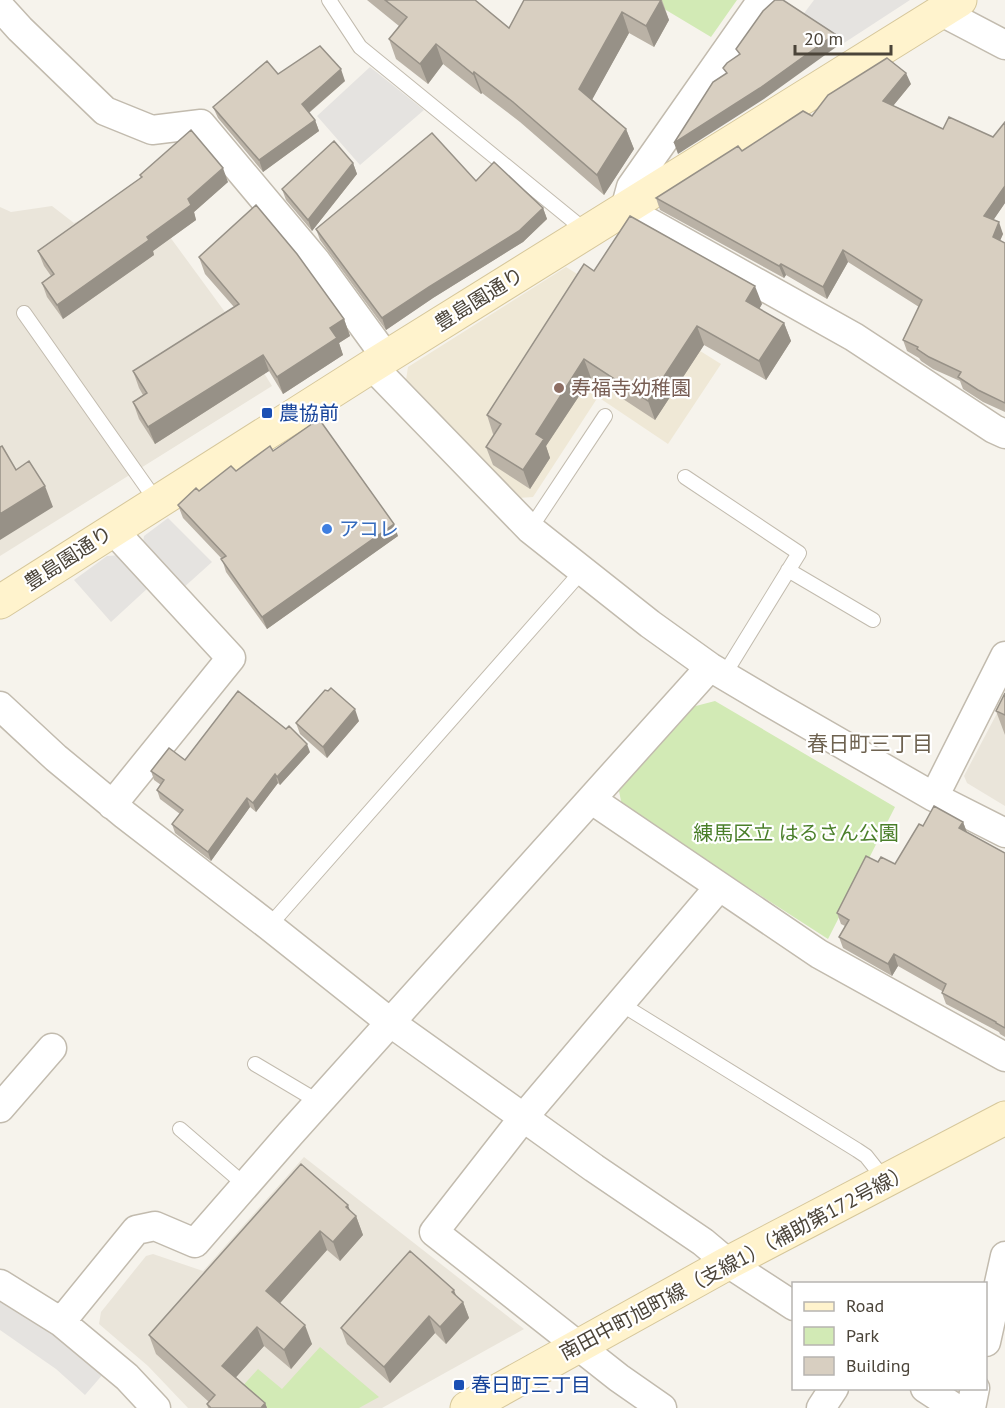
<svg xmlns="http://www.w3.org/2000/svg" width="1005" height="1408" viewBox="0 0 1005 1408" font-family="'PT Sans','Noto Sans JP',sans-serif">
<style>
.residential{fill:#eae5da}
.education{fill:#efe8d6}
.green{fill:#d2eab5}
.parking{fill:#e5e3e0}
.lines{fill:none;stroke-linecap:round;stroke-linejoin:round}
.lane-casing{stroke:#c2bbae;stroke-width:16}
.street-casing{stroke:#c2bbae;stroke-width:31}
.secondary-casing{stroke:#d6c79b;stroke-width:35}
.lane{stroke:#fff;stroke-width:14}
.street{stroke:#fff;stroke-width:28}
.secondary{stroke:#fff3cd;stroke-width:33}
.wall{fill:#bab2a6}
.shaded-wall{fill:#979187}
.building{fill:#d8cfc1;stroke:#979187;stroke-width:1.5}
.education-dot{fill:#8d6e63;stroke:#fff;stroke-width:2}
.transit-dot{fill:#1a4fb4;stroke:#fff;stroke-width:2}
.shop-dot{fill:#3f7fe0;stroke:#fff;stroke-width:2}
.labels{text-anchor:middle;stroke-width:4.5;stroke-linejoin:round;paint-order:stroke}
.street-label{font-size:20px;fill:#4b4439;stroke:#fff}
.education-label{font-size:20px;fill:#785e54;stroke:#fff;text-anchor:start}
.transit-label{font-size:20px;fill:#164399;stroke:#fff;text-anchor:start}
.shop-label{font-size:20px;fill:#366cbe;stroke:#fff;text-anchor:start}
.park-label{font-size:20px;fill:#4a7f2a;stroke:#fff}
.neighbourhood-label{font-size:21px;fill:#6e6250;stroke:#fff}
</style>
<rect width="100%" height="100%" fill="#f6f3ec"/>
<path class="residential" d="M137 192 233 323 272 386 0 556V207L11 212 52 206 74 223Z
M1005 698V806L967 783 964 776Z
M304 1157 524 1329 382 1408H188L148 1366 99 1324 101 1312 146 1256 153 1254 203 1271Z"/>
<path class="education" d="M566 267 721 364 668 444 598 397 533 497 518 498 406 380 408 367Z"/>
<path class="green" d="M658 0H737L711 37 656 4Z
M715 701 895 807 828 939 622 806 619 791 692 707Z
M320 1347 379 1397 359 1408H258L238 1391 258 1369 282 1389Z"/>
<path class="parking" d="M814 0H910L844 43 802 16Z
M370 67 424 110 360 165 317 116Z
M168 518 212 562 182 589 142 548 144 536Z
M121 555 149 587 111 622 74 580 107 556Z
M0 1297 57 1332 104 1373 85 1395 56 1369 0 1330Z"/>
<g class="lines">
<g class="lane-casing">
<path id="lane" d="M329 0 360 47 587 232
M24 313 157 502
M685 477 799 553 724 675
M530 529 605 416
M788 570 873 620
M269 926 582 571
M621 1004 857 1150 866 1156 885 1180
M255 1064 319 1102
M180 1129 245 1185"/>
</g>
<g class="street-casing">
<path id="street" d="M762 0 631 187 625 209 854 337 994 429 1005 434
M0 7 20 29 105 111 152 130 201 124 316 261 386 357
M942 12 1005 45
M372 366 530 529 650 624 710 667 769 702 934 797 1005 833
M0 706 56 758 125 815 269 926 391 1023 594 1168 703 1242 728 1263 794 1306
M934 797 1005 656
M592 800 819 954 1005 1057
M112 805 231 658 113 530
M0 1108 52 1048
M0 1284 61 1322 127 1377 156 1408
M61 1322 136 1230 155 1226 195 1243 290 1134 710 667
M986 1342 1005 1256
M925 1388 955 1408
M662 1408 619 1378 434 1232 523 1118 719 887
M821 1408 834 1388
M971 1408 975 1388"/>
</g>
<g class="secondary-casing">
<path id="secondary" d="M0 602 372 366 960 0
M467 1408 728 1263 1005 1118"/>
</g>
<use href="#lane" class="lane"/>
<use href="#street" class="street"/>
<use href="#secondary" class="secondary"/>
</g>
<path class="wall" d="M367 0H475L509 28 662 0 669 20 654 47 629 33 592 99 626 129 634 149 604 195 520 122 482 93 481 94 443 64 428 84 396 59 389 39 399 26Z
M278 74 345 81 309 113 315 120 319 131 263 172 218 118 213 107Z
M911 84 893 106 943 129 993 137 1005 122V203L993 220 1003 234 1000 240 1005 243V412L983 402 963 389 960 381 933 369 921 361 919 358 907 351 903 340 919 307 848 262 827 299 786 275 784 278 660 210 656 198 742 151 812 116Z
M353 163 357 174 312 231 286 200 282 189Z
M140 175 228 182 194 212 196 220 153 251 154 255 63 319 47 297 42 283 51 276 44 266 38 251 141 178Z
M476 181 543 208 547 219 523 242 433 298 386 330 320 240 316 229Z
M199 257 344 319 350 336 339 343 343 355 283 394 269 371 155 444 139 419 133 402 143 395 139 388 133 371 234 307 205 274Z
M594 271 762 304 759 309 784 323 791 341 766 380 704 345 655 420 591 378 546 446 550 458 530 489 493 465 486 447 494 434H493L487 415Z
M273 451 398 536 267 629 226 572 222 559 183 518 178 505 199 491Z
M1005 693V735L996 711Z
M359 721 327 758 300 734 296 723Z
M310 752 280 785 278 783 256 812 250 807 211 861 175 833 172 824 180 814 160 799 157 790 161 785 154 780 151 771 185 760Z
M963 822 967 832 1005 853V1037L1000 1034 999 1032 946 1004 942 993V991L898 966 892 976 843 948 839 937 845 926 841 924 837 913 878 862 895 864Z
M350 1211 356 1216 363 1235 340 1261 327 1250 280 1303 312 1344 291 1369 264 1346 236 1377 265 1403 267 1408H208L207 1404 209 1402 156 1354 149 1335Z
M456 1296 463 1302 469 1318 446 1344 435 1333 390 1383 347 1344 341 1328Z"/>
<path class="shaded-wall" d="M661 0 669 20 654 47 646 26Z
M622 12 629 33 587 109 579 89Z
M835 34 839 45 764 99 678 154 674 143Z
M436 44 443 64 428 84 420 64Z
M341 69 345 81 306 115 302 104Z
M474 72 482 93 481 94 473 74Z
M906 73 911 84 888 112 883 101Z
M315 120 319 131 263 172 259 160Z
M626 129 634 149 604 195 597 175Z
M353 163 357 174 312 231 308 220Z
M223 168 228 182 194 212 196 220 153 251 154 255 63 319 57 305 147 237 188 199Z
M1005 186V203L988 228 984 216Z
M543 208 547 219 523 242 433 298 386 330 382 318Z
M999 222 1003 234 997 248 993 237Z
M843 250 848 262 827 299 823 287Z
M781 264 786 275 784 278 779 266Z
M755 286 762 304 753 320 746 301Z
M344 319 350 336 339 343 343 355 283 394 277 377 330 328Z
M784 323 791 341 766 380 759 361Z
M697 326 704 345 655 420 648 401Z
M263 355 269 371 155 444 148 427Z
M584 359 591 378 546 446 550 458 530 489 523 470 536 434Z
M45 486 53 507 0 540V514Z
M394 524 398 536 267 629 262 617Z
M355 709 359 721 327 758 323 747Z
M307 744 310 752 280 785 277 777Z
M275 774 278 783 256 812 253 803Z
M247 798 250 807 211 861 208 852Z
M963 822 967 833 959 828Z
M894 954 898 966 892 976 888 964Z
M348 1205 353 1219 356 1216 363 1235 340 1261 333 1242 346 1207Z
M320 1231 327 1250 273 1311 266 1291Z
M454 1290 460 1306 463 1302 469 1318 446 1344 440 1327 452 1292Z
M429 1316 435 1333 390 1383 384 1367Z
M305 1325 312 1344 291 1369 284 1350Z
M257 1327 264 1346 229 1385 222 1366Z
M265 1403 267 1408H261Z"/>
<path class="building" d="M385 0H475L509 28 524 0H661L646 26 622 12 579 89 626 129 597 175 513 102 474 72 473 74 436 44 420 64 389 39 407 17Z
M775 0H783L835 34 760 88 674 143 713 82 727 73 723 68 727 63 740 54 736 49 763 11Z
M320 46 341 69 302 104 315 120 259 160 213 107 267 61 278 74Z
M887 58 906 73 883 101 943 129 949 117 993 137 1005 122V186L984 216 999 222 993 237 1005 243V403L978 390 958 377 961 372 929 357 917 349 918 347 903 340 922 300 843 250 823 287 781 264 779 266 656 198 738 146 742 151 803 111 812 116 828 95Z
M191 130 223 168 188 199 191 205 147 237 149 240 57 305 42 283 54 274 38 251 142 177 140 175Z
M432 133 476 181 494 162 543 208 519 231 429 287 382 318 316 229Z
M334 141 353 163 308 220 282 189Z
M256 205 297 254 344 319 330 328 337 338 277 377 263 355 148 427 133 402 147 393 133 371 239 304 199 257Z
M630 216 755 286 746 301 784 323 759 361 697 326 648 401 584 359 536 434 544 439 523 470 486 447 501 424 487 415 584 264 594 271Z
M319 419 394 524 262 617 221 559 226 556 178 505 196 488 199 491 231 466 236 471 270 446 273 451Z
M2 446 16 470 29 461 45 486 0 514V447Z
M331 688 355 709 323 747 296 723 325 690 328 691Z
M238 691 286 729 289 726 307 744 277 777 275 774 253 803 247 798 208 852 172 824 183 810 157 790 164 780 151 771 169 748 185 760Z
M1005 693V715L996 711Z
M934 806 963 822 959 828 1005 853V1028L996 1023V1022L942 993 946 984 894 954 888 964 839 937 849 920 837 913 866 856 878 862 881 857 895 864 919 824 923 826Z
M301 1164 348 1205 346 1207 356 1216 333 1242 320 1231 266 1291 305 1325 284 1350 257 1327 222 1366 265 1403 261 1408H211L207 1404 215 1395 149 1335Z
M410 1251 454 1290 452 1292 463 1302 440 1327 429 1316 384 1367 341 1328Z"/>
<circle class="education-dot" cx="559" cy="388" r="6"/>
<g class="transit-dot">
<rect x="261" y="407" width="12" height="12" rx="3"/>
<rect x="453" y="1379" width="12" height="12" rx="3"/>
</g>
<circle class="shop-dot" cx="327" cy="529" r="6"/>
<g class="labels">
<g class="street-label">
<text transform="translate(479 299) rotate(-32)" y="7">豊島園通り</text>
<text transform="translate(68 558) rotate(-33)" y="7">豊島園通り</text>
<text transform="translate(735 1262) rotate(-28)" y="7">南田中町旭町線（支線1）（補助第172号線）</text>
</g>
<g class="education-label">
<text x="571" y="395">寿福寺幼稚園</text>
</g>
<g class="transit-label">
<text x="279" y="420">農協前</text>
<text x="471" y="1392">春日町三丁目</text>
</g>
<g class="shop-label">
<text x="339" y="536">アコレ</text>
</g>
<g class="park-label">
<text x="796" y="840">練馬区立 はるさん公園</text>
</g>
<g class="neighbourhood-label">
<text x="870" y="751">春日町三丁目</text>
</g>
</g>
<rect x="792" y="1282" width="195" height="108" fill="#ffffff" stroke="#b7b4b0" stroke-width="1.5"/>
<rect x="804" y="1302" width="30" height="9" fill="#fff3cd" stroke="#b7b4b0" stroke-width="1.5"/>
<text x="846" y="1312" font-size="18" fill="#4b4439">Road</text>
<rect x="804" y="1327" width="30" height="18" fill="#d2eab5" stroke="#b7b4b0" stroke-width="1.5"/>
<text x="846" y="1342" font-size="18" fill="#4b4439">Park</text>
<rect x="804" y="1357" width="30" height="18" fill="#d8cfc1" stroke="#b7b4b0" stroke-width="1.5"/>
<text x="846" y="1372" font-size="18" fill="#4b4439">Building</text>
<path d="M795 45v9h96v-9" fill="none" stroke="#4b4439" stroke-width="3"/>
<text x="804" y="45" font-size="18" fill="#4b4439" stroke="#ffffff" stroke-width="4.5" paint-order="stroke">20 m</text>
</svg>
